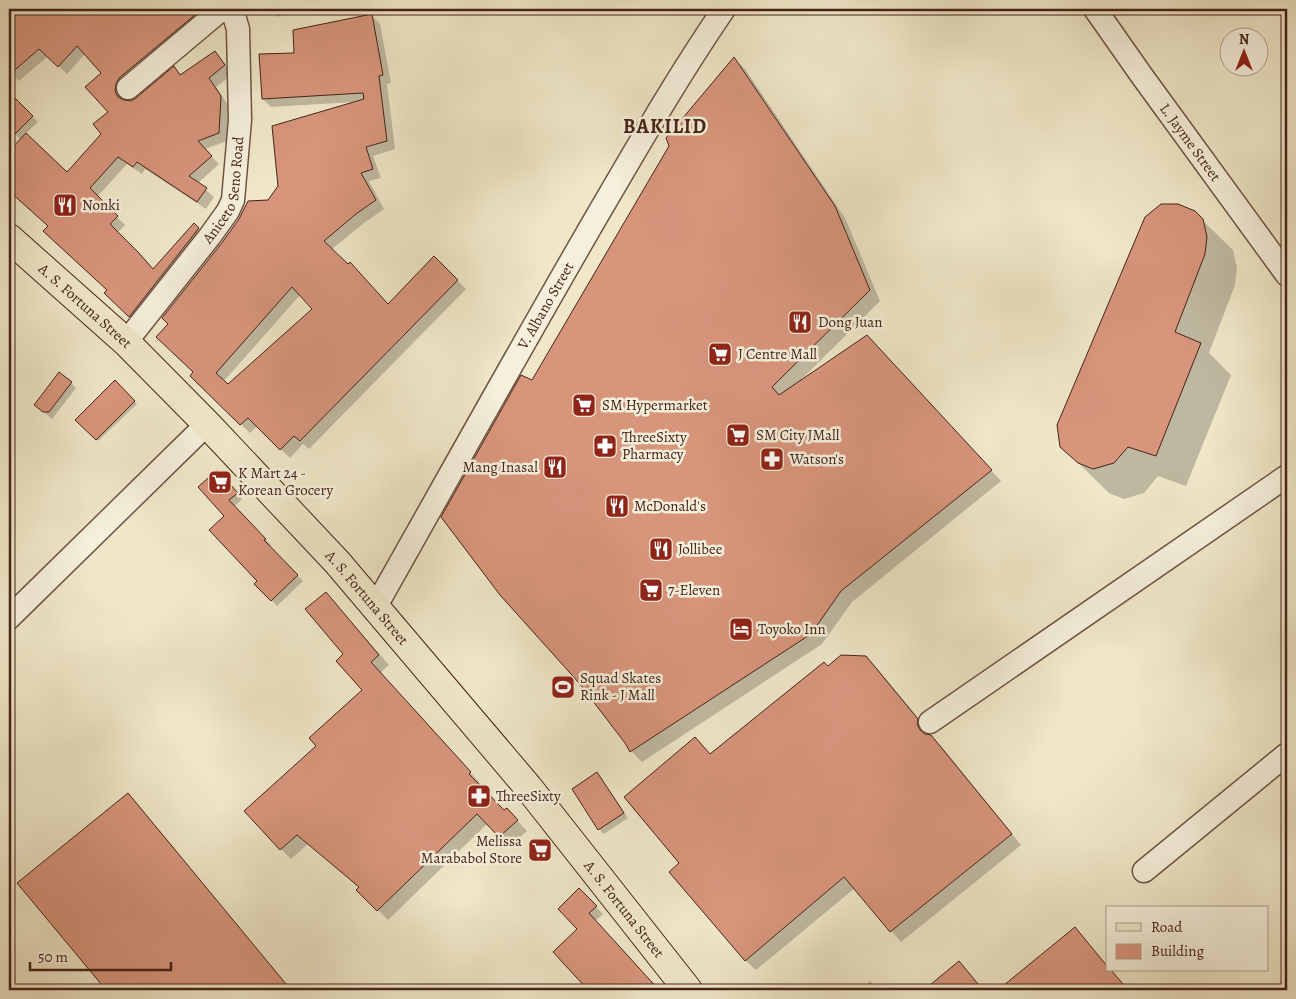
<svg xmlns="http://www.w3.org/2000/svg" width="1296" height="999" viewBox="0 0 1296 999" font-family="Alegreya,serif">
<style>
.shadow{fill:#0003;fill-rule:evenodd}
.building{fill:#d7957c;stroke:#462317;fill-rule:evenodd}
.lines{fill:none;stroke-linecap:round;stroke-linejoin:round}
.minor-casing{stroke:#705443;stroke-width:25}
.major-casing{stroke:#462317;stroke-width:30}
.minor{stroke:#f5efdb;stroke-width:22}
.major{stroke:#efe7c8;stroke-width:28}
.labels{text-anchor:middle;stroke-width:5;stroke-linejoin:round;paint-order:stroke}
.street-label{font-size:15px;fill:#462317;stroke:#f5efdb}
.poi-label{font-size:15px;fill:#462317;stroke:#f5efdb;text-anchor:start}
.district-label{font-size:20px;font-weight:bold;letter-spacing:1px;fill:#462317;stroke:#f5efdb}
</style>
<rect width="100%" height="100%" fill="#efe7c8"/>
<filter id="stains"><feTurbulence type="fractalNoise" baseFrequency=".004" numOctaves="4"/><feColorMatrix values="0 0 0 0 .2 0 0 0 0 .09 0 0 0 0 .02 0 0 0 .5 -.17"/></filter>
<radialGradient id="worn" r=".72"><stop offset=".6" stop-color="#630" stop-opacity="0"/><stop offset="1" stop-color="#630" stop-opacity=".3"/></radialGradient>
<path class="shadow" d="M9 9H178L180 12 184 9H219L123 92 124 102H130L137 99 174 68 181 75 215 52 233 74 216 87 228 105 227 141 205 149 219 164 198 183 214 197 206 209 145 169 142 174 127 164 97 197 125 225 117 233 153 270 194 225 207 237 138 324 113 301 108 290 49 226 9 190V153L21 140 9 128V93L38 122 25 134 67 173 103 134 110 112 103 73 85 54 67 74 48 56 19 81 11 73 9 70Z
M269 9H292V10L277 17Z
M372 16 380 24 391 83 387 84 395 149 373 156 381 178 369 181 384 209 364 223 332 249 388 305 434 258 466 289 309 449 303 444 290 458 257 426 250 433 192 376 269 202 354 102 271 107 263 99 280 64ZM300 295 314 309 228 386 223 382Z
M734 58 745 69 845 218 880 301 800 381 878 347 1001 481 852 602 822 644 642 762 631 751 532 381Z
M1194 212 1233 250 1237 268 1235 285 1209 353 1231 375 1186 486 1158 476 1144 493 1124 499 1109 493 1061 446Z
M115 382 137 404 98 441 77 420Z
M71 383 76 388 52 419 41 410Z
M222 477 242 499 234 507 271 545 269 547 303 581 277 606 256 584 259 581 226 516Z
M326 593 389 665 380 673 480 783 478 785 504 812 517 820 527 831 510 846 488 823 388 920 358 890 360 888 308 844 291 859 281 849 318 746 363 690 345 654Z
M866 657 877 668 928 730 927 736H930L942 747 1021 845 901 942 855 888 756 970 745 960 681 863 711 755 828 667Z
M597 774 602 779 628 818 604 834 599 829Z
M128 794 138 805 291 990H108L19 883Z
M579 890 603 914 595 921 658 990H589L554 952 579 929Z
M1075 929 1107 965V970H1111L1128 990H1000Z
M959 963 983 990H926Z
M870 981 879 990H859Z"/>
<path class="building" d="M9 9H202L119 78 116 84 115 91 118 97 124 100 131 101 136 98 174 66 180 75 215 51 225 65 209 78 221 96 219 133 198 141 212 156 189 176 207 188 197 202 137 162 133 167 118 157 90 188 118 216 110 224 138 252 153 269 194 223 199 228 129 317 104 293 107 290 43 231 48 226 9 191V151L26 133 67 172 101 134 93 124 108 112 85 87 101 73 77 46 58 67 39 49 9 75Z
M372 14 383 75 379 76 387 141 366 147 373 169 361 173 376 200 356 214 324 241 348 264 350 262 388 304 434 256 458 280 300 441 294 436 280 450 248 418 240 425 190 376 193 372 156 337 168 324 162 318 221 244 239 219 248 201 268 200 278 186 272 126 364 99 363 93 262 99 259 54 294 53 293 30ZM292 287 312 309 228 384 216 373Z
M734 57 835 206 870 290 772 387 779 395 867 335 992 470 841 591 811 634 630 752 625 743 579 683 500 595 441 517 521 375 532 380 669 146 666 138Z
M9 92 33 116 9 140Z
M1161 204H1178L1195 211 1203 219 1207 237 1205 254 1175 332 1201 343 1156 456 1128 447 1114 463 1093 469 1078 463 1060 447 1057 425 1145 217Z
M59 372 72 382 49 412H43L34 405Z
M115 380 135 401 96 440 75 420Z
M217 470 238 493 229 500 266 539 264 540 298 575 271 601 254 584 257 581 209 530 224 516 198 487Z
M326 592 379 655 371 662 471 772 469 774 504 810 507 808 518 820 499 837 477 814 377 911 356 890 359 887 297 835 280 850 244 811 316 746 309 738 362 690 336 661 343 654 305 609Z
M841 655 866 656 918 719 917 724 920 730 925 734 931 735 1012 834 890 932 844 877 745 961 669 872 679 863 624 797 695 737 710 754 824 662 828 666Z
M597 772 624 813 598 830 572 789Z
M128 793 291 990H106L17 883Z
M579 888 597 906 589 913 659 990H588L553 952 577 929 558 909Z
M1075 927 1107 966V970H1111L1128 990H998Z
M959 961 983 990H924Z"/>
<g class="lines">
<g class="minor-casing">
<g id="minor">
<path id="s1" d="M1095 9 1142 76 1287 275"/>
<path d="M128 88 222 9"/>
<path id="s2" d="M126 342 210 236 228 211 233 200 240 120 238 29 232 9"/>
<path id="s3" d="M376 606C446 482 515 358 586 235 631 158 674 82 724 9"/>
<path d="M9 618 207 424"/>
<path d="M930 722 1287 476"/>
<path d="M1144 871 1287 754"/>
</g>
</g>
<g class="major-casing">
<g id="major">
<path id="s4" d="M9 238 126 342 207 424 337 562 528 787 688 990"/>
</g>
</g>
<use href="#minor" class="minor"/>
<use href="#major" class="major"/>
</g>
<defs>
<g id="restaurant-square" transform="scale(1.25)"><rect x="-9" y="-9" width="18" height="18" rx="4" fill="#8f2418" stroke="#f5efdb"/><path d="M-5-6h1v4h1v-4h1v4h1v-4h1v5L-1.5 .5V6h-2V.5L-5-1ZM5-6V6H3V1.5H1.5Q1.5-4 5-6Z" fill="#fff"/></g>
<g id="supermarket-square" transform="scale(1.25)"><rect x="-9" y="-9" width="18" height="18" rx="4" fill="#8f2418" stroke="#f5efdb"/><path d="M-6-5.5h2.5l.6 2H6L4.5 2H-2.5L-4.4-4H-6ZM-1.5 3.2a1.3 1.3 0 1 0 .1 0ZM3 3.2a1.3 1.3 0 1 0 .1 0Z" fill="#fff"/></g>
<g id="pharmacy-square" transform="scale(1.25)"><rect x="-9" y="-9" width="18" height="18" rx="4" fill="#8f2418" stroke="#f5efdb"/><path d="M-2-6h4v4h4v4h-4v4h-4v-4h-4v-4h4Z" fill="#fff"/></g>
<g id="hotel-square" transform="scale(1.25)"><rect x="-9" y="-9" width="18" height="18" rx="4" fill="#8f2418" stroke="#f5efdb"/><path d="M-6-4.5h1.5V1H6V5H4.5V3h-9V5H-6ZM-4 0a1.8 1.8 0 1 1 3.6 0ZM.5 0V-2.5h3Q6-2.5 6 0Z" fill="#fff"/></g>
<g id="stadium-square" transform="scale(1.25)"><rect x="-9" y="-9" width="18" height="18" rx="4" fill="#8f2418" stroke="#f5efdb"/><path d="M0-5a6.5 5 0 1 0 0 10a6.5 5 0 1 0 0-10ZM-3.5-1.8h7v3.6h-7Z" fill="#fff"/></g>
</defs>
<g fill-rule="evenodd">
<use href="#restaurant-square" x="65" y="205"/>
<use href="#restaurant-square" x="800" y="322"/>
<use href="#supermarket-square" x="720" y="354"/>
<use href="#supermarket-square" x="584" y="405"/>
<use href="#supermarket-square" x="738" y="435"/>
<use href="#pharmacy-square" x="605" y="446"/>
<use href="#pharmacy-square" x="772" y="459"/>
<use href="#restaurant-square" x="555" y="467"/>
<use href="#supermarket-square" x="220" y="482"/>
<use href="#restaurant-square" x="617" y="506"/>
<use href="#restaurant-square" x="661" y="549"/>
<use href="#supermarket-square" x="651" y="590"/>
<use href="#hotel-square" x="741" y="629"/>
<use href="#stadium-square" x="563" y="687"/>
<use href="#pharmacy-square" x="479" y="796"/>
<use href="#supermarket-square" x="540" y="850"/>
</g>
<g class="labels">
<g class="street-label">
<text dy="5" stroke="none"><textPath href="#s1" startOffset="164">L. Jayme Street</textPath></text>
<text dy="5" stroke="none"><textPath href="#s2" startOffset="185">Aniceto Seno Road</textPath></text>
<text dy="5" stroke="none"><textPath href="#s3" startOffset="345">V. Albano Street</textPath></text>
<text dy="5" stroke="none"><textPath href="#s4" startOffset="102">A. S. Fortuna Street</textPath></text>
<text dy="5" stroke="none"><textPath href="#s4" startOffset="508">A. S. Fortuna Street</textPath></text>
<text dy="5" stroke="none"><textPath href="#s4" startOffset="912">A. S. Fortuna Street</textPath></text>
</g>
<g class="poi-label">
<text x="82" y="210">Nonki</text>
<text x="818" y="327">Dong Juan</text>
<text x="738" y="359">J Centre Mall</text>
<text x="602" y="410">SM Hypermarket</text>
<text x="756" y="440">SM City JMall</text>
<text x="622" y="442">ThreeSixty<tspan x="622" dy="17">Pharmacy</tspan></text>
<text x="790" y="464">Watson's</text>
<text x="538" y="472" text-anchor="end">Mang Inasal</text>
<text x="238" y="478">K Mart 24 -<tspan x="238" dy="17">Korean Grocery</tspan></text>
<text x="634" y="511">McDonald's</text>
<text x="678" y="554">Jollibee</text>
<text x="668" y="595">7-Eleven</text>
<text x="758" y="634">Toyoko Inn</text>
<text x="580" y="683">Squad Skates<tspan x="580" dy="17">Rink - J Mall</tspan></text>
<text x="496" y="801">ThreeSixty</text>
<text x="522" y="846" text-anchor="end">Melissa<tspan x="522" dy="17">Marababol Store</tspan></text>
</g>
<g class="district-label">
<text x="665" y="133">BAKILID</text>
</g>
</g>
<rect width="1296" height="999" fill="none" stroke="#efe7c8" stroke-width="30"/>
<rect x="10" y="10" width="1276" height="979" fill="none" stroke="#462317" stroke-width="2.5"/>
<rect x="15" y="15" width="1266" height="969" fill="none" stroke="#462317"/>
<rect x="1106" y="906" width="162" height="65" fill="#f5efdb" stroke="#af9d8d"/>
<rect x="1116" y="923" width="25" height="8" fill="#efe7c8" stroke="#af9d8d"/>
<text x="1151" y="932" font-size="15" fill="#462317">Road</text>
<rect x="1116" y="944" width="25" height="15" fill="#d7957c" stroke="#af9d8d"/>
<text x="1151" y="956" font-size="15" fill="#462317">Building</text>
<g transform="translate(1244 52)"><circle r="24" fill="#f5efdb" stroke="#af9d8d"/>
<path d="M0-4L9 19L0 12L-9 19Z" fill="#8f2418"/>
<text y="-8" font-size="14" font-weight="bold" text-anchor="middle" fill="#462317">N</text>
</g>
<path d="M30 962v8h141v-8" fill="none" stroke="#462317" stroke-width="2.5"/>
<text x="38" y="962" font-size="15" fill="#462317" stroke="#f5efdb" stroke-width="4" paint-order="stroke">50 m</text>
<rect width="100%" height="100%" filter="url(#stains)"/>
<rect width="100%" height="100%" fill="url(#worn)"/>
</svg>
